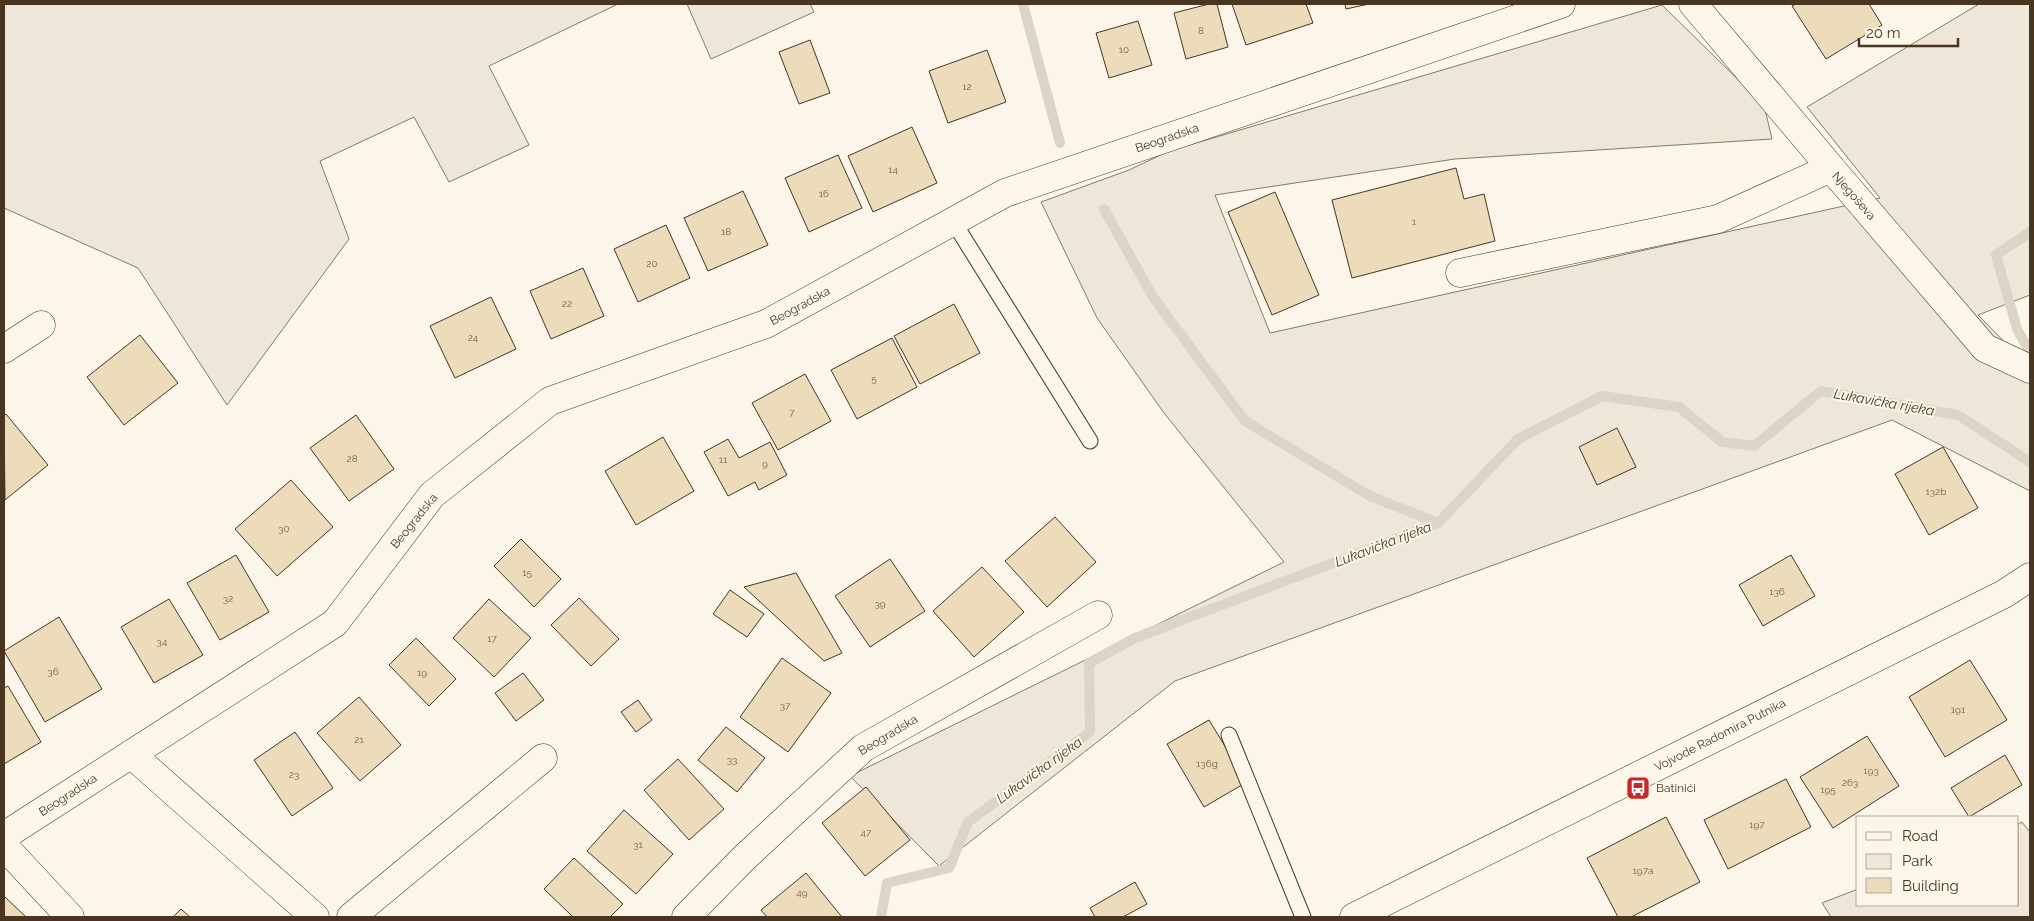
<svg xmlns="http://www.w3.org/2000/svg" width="2034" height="921" viewBox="0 0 2034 921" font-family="Raleway,sans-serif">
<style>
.green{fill:#ede6d9;stroke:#887966}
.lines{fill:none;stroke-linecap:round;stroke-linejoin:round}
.stream{stroke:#dcd4c6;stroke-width:10}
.building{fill:#ecdcbc;stroke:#4a3520}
.service-casing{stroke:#4a3520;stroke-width:17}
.minor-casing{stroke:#4a3520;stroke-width:29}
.secondary-casing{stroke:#4a3520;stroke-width:29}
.service{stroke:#fbf6e9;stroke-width:15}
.minor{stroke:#fbf6e9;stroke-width:28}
.secondary{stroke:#fbf6e9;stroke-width:28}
.labels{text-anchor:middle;stroke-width:4;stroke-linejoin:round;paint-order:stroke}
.number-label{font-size:10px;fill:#725f47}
.street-label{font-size:12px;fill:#4a3520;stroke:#fbf6e9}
.poi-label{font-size:12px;fill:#4a3520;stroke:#fbf6e9;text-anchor:start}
.water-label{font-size:14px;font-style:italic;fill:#4a3520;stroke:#fbf6e9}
</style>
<rect width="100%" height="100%" fill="#fbf6e9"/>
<path class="green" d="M4 4H618L489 66 529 145 449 182 414 117 320 161 349 239 227 405 138 268 4 208Z
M687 4H810L814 12 711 59Z
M1979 4H2030V295L1978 315 2030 368V491L1892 420 1175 681 939 866 850 776 1284 562 1164 413 1097 318 1041 202 1129 170 1169 151 1662 5 1764 105 1772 139 1455 159 1215 195 1270 333 1880 198 1807 107Z
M2022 822 2030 832V917H1831L1822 903 1858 889V905H2018V824Z"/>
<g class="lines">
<path class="stream" d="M1023 4 1060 143
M1104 209 1153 297 1245 421 1370 496 1438 523
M2030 232 1996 255 2017 329 2030 352
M881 917 887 883 949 868 968 822 1090 732 1089 663 1135 638 1438 523 1518 439 1602 396 1679 407 1722 442 1754 446 1821 391 1958 415 2030 462"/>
</g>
<path class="building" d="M1209 4H1217L1228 47 1186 59 1174 13Z
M1232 4H1306L1313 23 1246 45Z
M1345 4H1369L1346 9Z
M1796 4H1869L1882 25 1826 59 1792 6Z
M1138 21 1152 65 1109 78 1096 33Z
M810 40 830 93 799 104 779 52Z
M987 50 1006 102 948 123 929 71Z
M912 127 937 183 873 212 848 156Z
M838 155 862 208 809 232 785 178Z
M1456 168 1464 199 1484 194 1495 241 1352 278 1332 200Z
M743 191 768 245 708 271 684 218Z
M1275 192 1319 295 1272 315 1228 212Z
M666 225 690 278 638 302 614 249Z
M583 268 604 316 551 339 530 291Z
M491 297 516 349 455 378 430 326Z
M954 304 980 353 920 384 894 336Z
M140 335 178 383 124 425 87 377Z
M892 338 917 387 857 419 831 370Z
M805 374 831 421 778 450 752 403Z
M6 414 48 465 5 500 4 416Z
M356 415 394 469 349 501 310 448Z
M1617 428 1636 467 1597 485 1579 447Z
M663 437 694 491 636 525 605 471Z
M728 439 739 458 770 442 787 475 759 490 755 482 728 496 704 452Z
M1943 447 1978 508 1929 535 1895 474Z
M291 480 333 527 277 576 235 529Z
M1055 517 1096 562 1047 607 1005 561Z
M521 539 561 579 534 607 494 566Z
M236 555 269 612 220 640 187 583Z
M1791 555 1815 596 1763 626 1739 585Z
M890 559 925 611 870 647 835 596Z
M982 567 1024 612 974 657 933 611Z
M796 573 842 653 824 661 744 587Z
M730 590 764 614 747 637 713 614Z
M579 598 619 639 591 666 551 625Z
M169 599 203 655 154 683 121 627Z
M489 599 531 638 494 677 453 638Z
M59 617 102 689 45 722 4 651Z
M416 638 456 679 429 706 389 665Z
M782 658 831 693 788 752 740 717Z
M1970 660 2007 720 1945 757 1909 697Z
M523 673 544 700 516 721 495 693Z
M8 686 41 742 4 764V688Z
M359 697 401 745 360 781 317 733Z
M638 700 652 720 636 732 621 712Z
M1209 720 1247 782 1204 807 1167 744Z
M726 727 765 758 737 792 698 760Z
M295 732 333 788 292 816 254 760Z
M1867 736 1899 786 1833 828 1800 777Z
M2005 755 2022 785 1969 817 1951 788Z
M678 759 724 809 689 840 644 790Z
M1786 779 1811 827 1728 869 1704 820Z
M866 787 910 840 865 876 822 823Z
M624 810 673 854 636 894 587 851Z
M1666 817 1700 882 1631 917H1618L1587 858Z
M574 858 623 904 610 917H573L544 889Z
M806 873 842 917H767L761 910Z
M1135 882 1147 904 1123 917H1095L1090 908Z
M4 896 26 917H4Z
M181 909 190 917H173Z"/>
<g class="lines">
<g class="service-casing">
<path id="service" d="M953 221 1090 441
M1229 735 1303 917"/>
</g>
<g class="minor-casing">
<path id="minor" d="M1693 4 1831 168 1985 348 2030 369
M1460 273 1718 219 1831 168
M4 349 41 325
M131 754 315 917
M4 836 335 623 432 495 550 401 766 324 1005 193 1561 4
M4 846 70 917
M351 917 543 758
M686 917 745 857 863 748 1098 615"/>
</g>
<g class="secondary-casing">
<path id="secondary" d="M1354 917 2004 594 2030 577"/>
</g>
<use href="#service" class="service"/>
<use href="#minor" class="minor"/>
<use href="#secondary" class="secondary"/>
</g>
<defs>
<g id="bus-square" transform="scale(1.25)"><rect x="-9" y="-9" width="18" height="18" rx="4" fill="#c62828" stroke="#fbf6e9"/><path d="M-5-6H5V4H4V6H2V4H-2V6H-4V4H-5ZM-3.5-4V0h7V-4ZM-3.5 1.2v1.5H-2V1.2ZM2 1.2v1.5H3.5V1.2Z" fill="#fff"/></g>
</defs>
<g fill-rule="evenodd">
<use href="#bus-square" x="1638" y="788"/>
</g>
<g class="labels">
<g class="number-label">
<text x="1201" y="34">8</text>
<text x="1124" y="53">10</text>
<text x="967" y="90">12</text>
<text x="893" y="173">14</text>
<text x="824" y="197">16</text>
<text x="1414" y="225">1</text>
<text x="726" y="235">18</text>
<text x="652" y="267">20</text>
<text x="567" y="307">22</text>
<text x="473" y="341">24</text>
<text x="874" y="382">5</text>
<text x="792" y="416">7</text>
<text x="352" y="462">28</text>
<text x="723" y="463">11</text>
<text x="765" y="467">9</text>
<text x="1936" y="495">132b</text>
<text x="284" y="532">30</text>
<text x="527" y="576">15</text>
<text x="1777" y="595">136</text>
<text x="228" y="602">32</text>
<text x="880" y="607">39</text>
<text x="492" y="642">17</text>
<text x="162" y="645">34</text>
<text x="53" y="675">36</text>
<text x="422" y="676">19</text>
<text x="785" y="709">37</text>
<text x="1958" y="713">191</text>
<text x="359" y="743">21</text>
<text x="732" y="763">33</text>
<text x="1207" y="767">136g</text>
<text x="1871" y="774">193</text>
<text x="294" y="778">23</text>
<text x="1850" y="786">263</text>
<text x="1828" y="793">195</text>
<text x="1757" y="828">197</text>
<text x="866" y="836">47</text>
<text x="638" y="848">31</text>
<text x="1643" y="874">197a</text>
<text x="802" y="896">49</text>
</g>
<g class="street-label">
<text transform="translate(1167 138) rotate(-19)" y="4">Beogradska</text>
<text transform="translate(1854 196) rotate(49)" y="4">Njegoševa</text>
<text transform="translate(800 306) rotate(-29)" y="4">Beogradska</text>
<text transform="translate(414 521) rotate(-51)" y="4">Beogradska</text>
<text transform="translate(888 735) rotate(-31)" y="4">Beogradska</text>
<text transform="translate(1720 735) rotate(-27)" y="4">Vojvode Radomira Putnika</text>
<text transform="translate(68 795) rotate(-33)" y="4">Beogradska</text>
</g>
<g class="poi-label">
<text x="1656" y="792">Batinići</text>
</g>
<g class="water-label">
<text transform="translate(1884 402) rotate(10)" y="5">Lukavička rijeka</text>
<text transform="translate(1383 544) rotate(-21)" y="5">Lukavička rijeka</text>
<text transform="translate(1039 770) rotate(-36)" y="5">Lukavička rijeka</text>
</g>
</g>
<rect width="2034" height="921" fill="none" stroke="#4a3520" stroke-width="10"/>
<rect x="1856" y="816" width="162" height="90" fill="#fbf6e9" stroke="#b4a999"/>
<rect x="1866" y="832" width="25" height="8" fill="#fbf6e9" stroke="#b4a999"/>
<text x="1902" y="841" font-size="15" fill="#4a3520">Road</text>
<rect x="1866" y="854" width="25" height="15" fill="#ede6d9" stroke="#b4a999"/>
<text x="1902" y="866" font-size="15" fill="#4a3520">Park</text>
<rect x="1866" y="878" width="25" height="15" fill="#ecdcbc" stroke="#b4a999"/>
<text x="1902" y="891" font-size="15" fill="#4a3520">Building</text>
<path d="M1859 38v8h99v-8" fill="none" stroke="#4a3520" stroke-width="2.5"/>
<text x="1866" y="38" font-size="15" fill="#4a3520" stroke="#fbf6e9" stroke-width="4" paint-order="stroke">20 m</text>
</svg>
